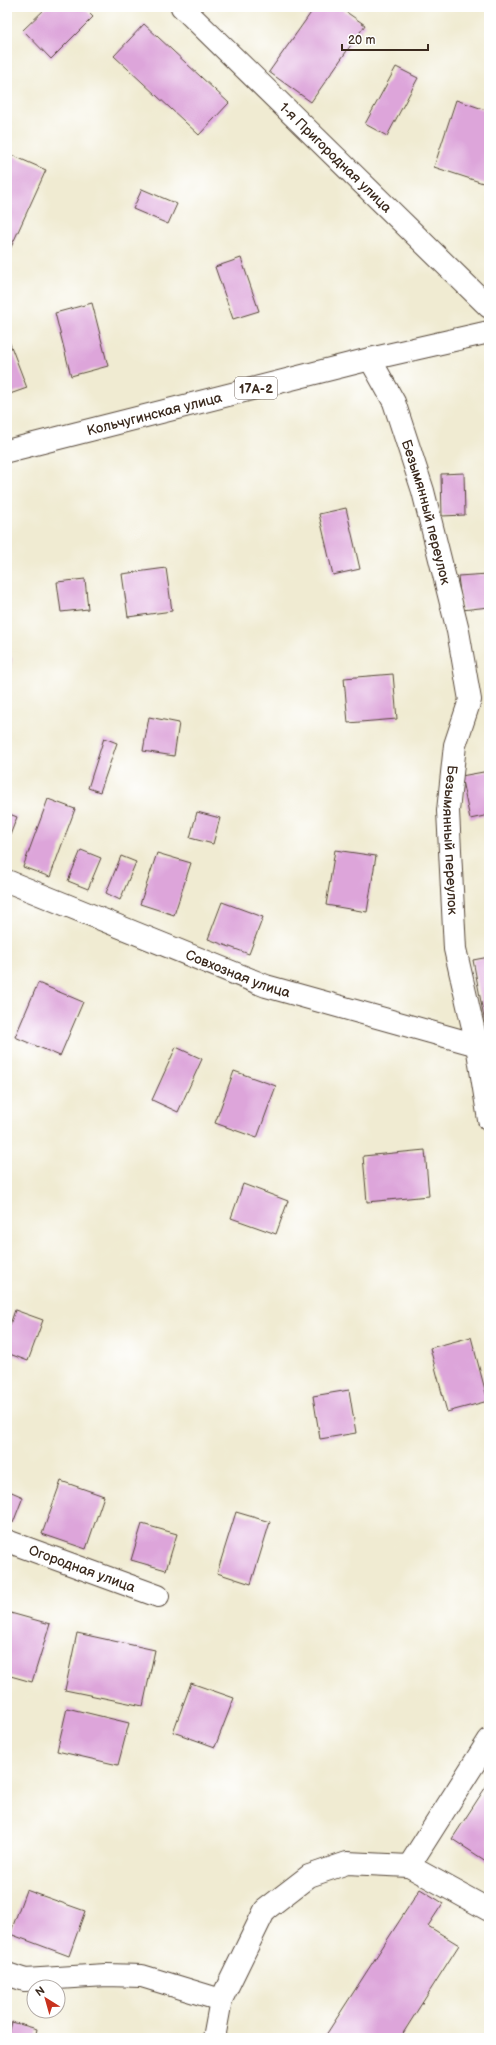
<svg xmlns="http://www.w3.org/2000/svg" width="496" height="2045" viewBox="0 0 496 2045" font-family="'Balsamiq Sans',sans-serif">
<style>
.building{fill:#dda5da}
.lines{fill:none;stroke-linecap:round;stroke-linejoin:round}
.minor-casing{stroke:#564739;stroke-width:24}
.major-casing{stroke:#564739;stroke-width:24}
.minor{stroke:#fff;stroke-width:22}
.major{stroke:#fff;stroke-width:22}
.labels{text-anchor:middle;stroke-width:3;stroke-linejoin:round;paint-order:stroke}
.shield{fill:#fff;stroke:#766a62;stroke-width:1}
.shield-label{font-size:13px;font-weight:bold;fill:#3b2a1e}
.street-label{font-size:14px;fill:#3b2a1e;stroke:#fff}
</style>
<rect width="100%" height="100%" fill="#fff"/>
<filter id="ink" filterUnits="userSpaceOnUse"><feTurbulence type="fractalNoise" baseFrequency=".025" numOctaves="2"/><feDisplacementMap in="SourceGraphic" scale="8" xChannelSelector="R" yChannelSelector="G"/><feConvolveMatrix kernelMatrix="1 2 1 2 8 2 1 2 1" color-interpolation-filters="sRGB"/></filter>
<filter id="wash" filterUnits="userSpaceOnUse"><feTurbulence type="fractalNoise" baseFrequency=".012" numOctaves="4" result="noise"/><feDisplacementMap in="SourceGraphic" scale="16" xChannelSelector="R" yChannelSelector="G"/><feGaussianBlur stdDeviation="0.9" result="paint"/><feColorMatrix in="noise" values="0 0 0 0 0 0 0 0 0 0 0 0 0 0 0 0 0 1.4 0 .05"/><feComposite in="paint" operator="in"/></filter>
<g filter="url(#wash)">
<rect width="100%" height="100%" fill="#f0ebd2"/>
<g id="blocks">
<path class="building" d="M47 7H83L93 17 51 59 23 30Z
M315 7H339L365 25 311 102 269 72Z
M144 24 229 103 199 135 114 56Z
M396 67 418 78 387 136 365 124Z
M456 100 489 111V185L434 167Z
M7 153 46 170 7 256Z
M142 189 177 204 168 224 133 209Z
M241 258 259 311 233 319 215 267Z
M92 303 108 366 71 376 55 313Z
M9 341 27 388 7 395V342Z
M464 473 465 515 442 516 441 474Z
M346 508 360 569 333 575 319 514Z
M166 568 172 611 128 617 122 574Z
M488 574 489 607 462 610 458 576Z
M85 579 88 609 61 612 57 582Z
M7 657 12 658 8 683H7Z
M393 674 397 719 348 723 344 678Z
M149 717 179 723 174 756 143 751Z
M104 738 117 743 100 792 88 788Z
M489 771V815L470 819 461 776Z
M48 799 75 809 50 877 23 867Z
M197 812 220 818 213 844 190 838Z
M7 813 17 817 7 843Z
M81 850 101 858 88 889 68 881Z
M335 850 376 856 367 912 326 905Z
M157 853 191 863 174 915 140 904Z
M121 856 136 862 120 900 106 893Z
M222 902 263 917 249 954 208 939Z
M489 957V1022L485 1023 473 960Z
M38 983 83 1002 60 1056 15 1037Z
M176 1047 202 1059 178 1112 152 1100Z
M234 1071 276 1086 257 1138 215 1123Z
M425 1150 429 1196 367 1202 363 1156Z
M243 1184 288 1201 276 1234 231 1218Z
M15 1310 43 1320 28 1361 7 1353V1333Z
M471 1337 488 1401 447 1412 430 1348Z
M349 1390 356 1433 320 1439 313 1396Z
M61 1481 104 1496 86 1549 42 1534Z
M7 1490 23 1497 13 1523 7 1520Z
M236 1512 270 1522 251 1584 217 1573Z
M142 1524 177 1534 166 1570 131 1560Z
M7 1612 50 1624 32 1682 7 1675Z
M77 1633 155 1650 143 1706 65 1690Z
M191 1683 234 1698 215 1747 173 1732Z
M67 1708 129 1723 118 1765 57 1751Z
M489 1782V1863L452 1839Z
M420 1889 443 1903 428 1926 459 1945 400 2038H324Z
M26 1890 85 1911 69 1956 10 1934Z
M12 2022 37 2029 35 2038H8Z"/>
</g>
</g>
<g filter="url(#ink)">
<use href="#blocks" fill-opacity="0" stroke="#564739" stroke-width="1"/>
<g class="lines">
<g class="minor-casing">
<g id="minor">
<path id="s1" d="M182 7 489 307"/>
<path id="s2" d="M370 359 394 402 423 491 458 631 470 700 455 745 448 811 455 949 477 1045 489 1120"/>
<path id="s3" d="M7 881 266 986 477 1045 489 1043"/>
<path id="s4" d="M7 1541 158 1596"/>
<path d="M409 1866 489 1910"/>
<path d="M7 1974 25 1980 106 1975 142 1976 221 2000"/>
<path d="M214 2038 221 2000 265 1910 309 1876 347 1863 409 1866 489 1740"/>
</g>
</g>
<g class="major-casing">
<g id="major">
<path id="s5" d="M7 451 370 359 489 332"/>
</g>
</g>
<use href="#minor" class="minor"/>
<use href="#major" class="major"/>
</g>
</g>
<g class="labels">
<rect class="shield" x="235" y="377" width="42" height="22" rx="3"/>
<g class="shield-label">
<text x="256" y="393">17А-2</text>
</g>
<g class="street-label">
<text dy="5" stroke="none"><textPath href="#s1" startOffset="215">1-я Пригородная улица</textPath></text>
<text dy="5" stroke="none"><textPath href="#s5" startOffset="152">Кольчугинская улица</textPath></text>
<text dy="5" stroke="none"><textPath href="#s2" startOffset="164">Безымянный переулок</textPath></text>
<text dy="5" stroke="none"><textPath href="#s2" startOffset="500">Безымянный переулок</textPath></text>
<text dy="5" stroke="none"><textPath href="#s3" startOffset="249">Совхозная улица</textPath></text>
<text dy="5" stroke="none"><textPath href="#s4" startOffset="80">Огородная улица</textPath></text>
</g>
</g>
<rect width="496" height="2045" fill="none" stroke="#fff" stroke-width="24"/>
<g transform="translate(46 1999) rotate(323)"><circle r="19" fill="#ffffff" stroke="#b1aaa5"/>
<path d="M0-3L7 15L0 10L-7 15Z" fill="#c8321e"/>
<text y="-6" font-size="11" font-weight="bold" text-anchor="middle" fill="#3b2a1e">N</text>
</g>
<path d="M342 44v6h86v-6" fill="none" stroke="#3b2a1e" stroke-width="2"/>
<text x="348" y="44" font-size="12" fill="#3b2a1e" stroke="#ffffff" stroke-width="3" paint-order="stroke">20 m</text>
</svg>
